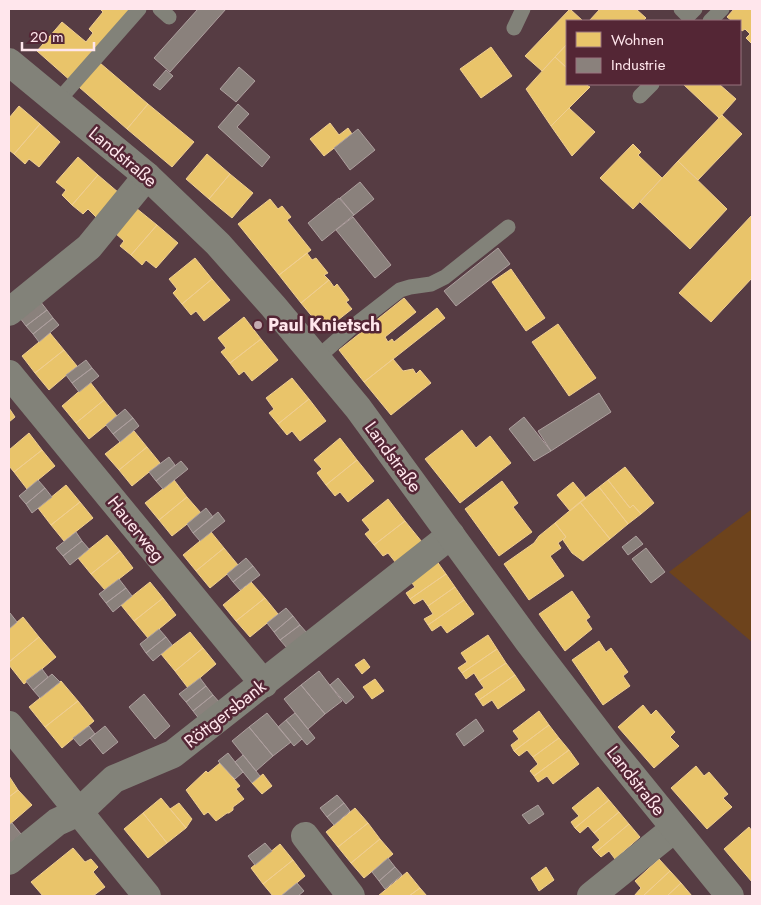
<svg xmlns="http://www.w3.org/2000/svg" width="761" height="905" viewBox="0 0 761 905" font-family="Jost,sans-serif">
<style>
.green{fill:#6d431c}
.homes{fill:#e9c46a;stroke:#f0ce91}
.industry{fill:#8a817c;stroke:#ad9f9e}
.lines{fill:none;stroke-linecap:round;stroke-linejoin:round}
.service{stroke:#828279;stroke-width:15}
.minor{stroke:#828279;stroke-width:28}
.tertiary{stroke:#828279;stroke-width:28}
.poi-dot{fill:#c4aab1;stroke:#542635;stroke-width:2}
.labels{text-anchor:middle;stroke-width:5;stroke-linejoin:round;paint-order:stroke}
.street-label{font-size:18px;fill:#ffe6ec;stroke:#542635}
.poi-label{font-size:18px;font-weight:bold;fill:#ffe6ec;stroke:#542635;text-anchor:start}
</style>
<rect width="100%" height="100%" fill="#563c43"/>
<path class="green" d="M752 509V642L669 572Z"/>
<path class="homes" d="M100 9H135L72 82 37 51 62 22 86 42 93 33 89 29 103 12Z
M570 9 583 21H567V44L542 71 525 56Z
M600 9H636L646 18 643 21H589Z
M734 9H752V41L751 43 746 38 750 34 745 29 742 31 740 28V21H732L727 17Z
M567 44V68L555 57Z
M491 47 512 76 481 98 460 69Z
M555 57 567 68V84H585L590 87 551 126 526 89Z
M100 63 148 104 127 129 79 87Z
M683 84H719L736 99 719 118Z
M148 104 194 142 172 167 127 129Z
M19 106 40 124 14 154 9 150V118Z
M569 108 595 132 572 156 551 126Z
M722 115 742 134 698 180 678 161Z
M330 123 339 135 348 128 352 134 324 156 310 139Z
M40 124 60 142 39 167 29 159 25 164 14 154Z
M633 144 641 152 638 155 662 178 633 209 600 178Z
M207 154 230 174 209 199 186 179Z
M78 157 98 175 72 205 62 195 66 190 56 182Z
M678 161 727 209 690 249 640 202Z
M230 174 253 193 232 218 209 199Z
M98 175 119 193 97 218 88 209 83 214 72 205Z
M270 199 278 209 282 206 291 217 287 220 311 250 279 275 238 224Z
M136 208 157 225 131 255 120 246 124 241 115 233Z
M752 215V278L711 322 679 293Z
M157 225 178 243 156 268 146 260 142 265 131 255Z
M307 253 312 260 316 258 328 273 324 275 329 280 301 303 279 275Z
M195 258 212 279 182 304 173 293 177 289 169 279Z
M511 269 545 318 526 331 492 282Z
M212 279 230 300 204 321 196 311 191 315 182 304Z
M329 280 334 287 337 284 349 300 346 302 352 309 324 331 301 303Z
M404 298 416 312 385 337 388 342 392 339 394 342 437 308 445 318 364 382 339 350Z
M244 317 261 339 230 363 221 352 226 348 218 338Z
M558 324 596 378 569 396 532 342Z
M50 333 64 350 35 373 22 356Z
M261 339 278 360 252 381 244 371 239 375 230 363Z
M64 350 77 366 49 390 35 373Z
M393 359 403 371 413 369 416 374 420 370 431 383 391 415 364 382Z
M292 378 309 399 278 424 269 413 274 409 266 398Z
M90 382 104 400 76 423 62 406Z
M309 399 326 421 300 441 292 431 287 435 278 424Z
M104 400 117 416 89 439 76 423Z
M9 408 15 417 9 422Z
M462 430 476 448 490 436 511 463 460 503 425 459Z
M134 431 147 447 119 470 105 454Z
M29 433 42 450 14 472 9 466V450Z
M340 438 357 460 326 485 317 473 322 469 314 460Z
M147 447 160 463 132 486 119 470Z
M42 450 55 466 27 489 14 472Z
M357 460 374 481 348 502 340 492 335 496 326 485Z
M625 467 654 503 641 514 633 505 630 508 608 480Z
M174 480 187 497 159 520 145 503Z
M608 480 630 508 633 505 641 514 628 524 599 487Z
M502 481 518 503 513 507 532 532 499 556 465 509Z
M573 482 586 498 570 511 557 495Z
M66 485 80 502 51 525 38 508Z
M599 487 628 524 610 539 580 502Z
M187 497 201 513 172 536 159 520Z
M388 499 405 521 374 545 365 534 370 530 362 520Z
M80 502 93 518 64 541 51 525Z
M580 502 610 539 583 561 572 553 563 540 566 537 555 523Z
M405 521 422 542 396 563 388 553 383 556 374 545Z
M555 523 566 537 558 543 561 548 550 556 564 576 529 600 504 564 534 543 539 536Z
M211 532 224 548 196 571 183 555Z
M107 535 120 551 91 574 78 558Z
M224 548 238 565 210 588 196 571Z
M120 551 133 568 105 590 91 574Z
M436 560 446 574 410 599 406 593 415 587 409 579Z
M446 574 455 587 428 606 423 599 414 604 410 599Z
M150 582 163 598 134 621 121 605Z
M251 582 265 598 236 621 223 605Z
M455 587 464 600 428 625 424 619 433 614 428 606Z
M572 591 590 617 586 620 592 629 565 651 539 614Z
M163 598 176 615 148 638 134 621Z
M265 598 278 614 250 637 236 621Z
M464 600 474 614 447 633 441 625 432 631 428 625Z
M23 617 39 637 9 662V629Z
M190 632 203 648 175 671 161 654Z
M488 635 497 649 462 673 458 668 467 662 461 653Z
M39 637 56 657 24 684 9 665V662Z
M599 641 606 652 611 648 628 672 623 676 630 686 603 705 572 660Z
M203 648 216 664 188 688 175 671Z
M497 649 506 663 479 681 474 673 466 679 462 673Z
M364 659 370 667 362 674 355 665Z
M506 663 515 675 479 700 475 694 484 688 479 681Z
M515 675 525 690 498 709 492 700 483 706 479 700Z
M375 679 384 691 372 699 363 687Z
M61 681 78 701 45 727 29 707Z
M78 701 94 721 62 748 45 727Z
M643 705 651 715 656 710 675 732 670 737 679 746 654 768 618 727Z
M539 711 549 725 514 751 511 745 519 739 513 731Z
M549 725 559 738 533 757 527 750 519 756 514 751Z
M559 738 569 750 534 776 530 771 538 764 533 757Z
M569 750 579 764 553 784 547 776 538 782 534 776Z
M220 763 240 786 236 789 244 799 233 807V810L229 813H227L216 821 208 812 204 815 186 790 206 771 208 773Z
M696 766 704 776 709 772 728 794 723 798 732 807 707 829 671 788Z
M263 774 272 786 262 794 252 783Z
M9 776 18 790 9 797Z
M598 787 609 800 575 828 571 822 579 816 572 808Z
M18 790 32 805 9 825V797Z
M161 798 186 828 167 843 143 813Z
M609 800 619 812 594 833 588 826 580 833 575 828Z
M179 803 192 819 186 828 170 809Z
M355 808 368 823 338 847 326 832Z
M619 812 629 824 596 852 592 847 600 840 594 833Z
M143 813 167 843 148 858 124 829Z
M368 823 380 839 351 863 338 847Z
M629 824 640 837 615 859 609 851 601 857 596 852Z
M749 827 752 831V882L724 849Z
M380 839 393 854 364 878 351 863Z
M280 844 293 860 263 884 251 868Z
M73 848 85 862 91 859 98 867 93 872 105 887 93 896H43L31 882Z
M659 859 670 871 643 896H634L641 888 635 881Z
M293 860 305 876 281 896H273L263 884Z
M546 867 554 880 539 891 531 878Z
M670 871 681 883 667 896H643Z
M407 872 420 888 409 896H378Z
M681 883 692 896H667Z
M420 888 427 896H409Z"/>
<path class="industry" d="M198 9H226L170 72 154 58Z
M239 67 255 81 236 102 220 89Z
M166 70 173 76 160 90 153 85Z
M238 104 249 114 237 127 270 157 262 167 218 127Z
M358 129 375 150 350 170 334 148Z
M360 182 374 199 354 215 340 198Z
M339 198 354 215 322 241 308 223Z
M353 217 391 265 375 278 336 230Z
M498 248 510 264 456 306 444 291Z
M40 301 47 310 26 326 20 318Z
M47 310 53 318 33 334 26 326Z
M53 318 59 325 39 342 33 334Z
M86 360 92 368 72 383 66 375Z
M92 368 99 376 79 392 72 383Z
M599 393 611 412 551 451 538 431Z
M125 409 133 418 113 434 106 425Z
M524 417 551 451 534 461 509 429Z
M133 418 139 426 120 442 113 434Z
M169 457 175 465 156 481 149 472Z
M181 461 188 469 163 489 156 481Z
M38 480 45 488 26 504 19 496Z
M45 488 52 497 32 513 26 504Z
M206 508 213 517 193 533 187 524Z
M218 512 225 521 200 541 193 533Z
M76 532 82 541 63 556 56 548Z
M636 536 643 544 628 555 622 547Z
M82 541 89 549 70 565 63 556Z
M646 548 665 572 651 583 632 559Z
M246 558 253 566 233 582 227 574Z
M253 566 260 575 240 590 233 582Z
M119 579 126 588 106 603 99 594Z
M126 588 132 596 113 612 106 603Z
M286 608 293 616 274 632 267 623Z
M10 613 17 622 9 629V615Z
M293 616 300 625 280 640 274 632Z
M300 625 307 633 287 648 280 640Z
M159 629 166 637 146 653 140 644Z
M166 637 172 645 153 661 146 653Z
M42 669 48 677 33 690 26 681Z
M319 671 342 701 325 714 301 685Z
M52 674 60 682 40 698 33 690Z
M200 678 206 686 186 702 179 694Z
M338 678 354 697 346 704 330 685Z
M301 685 325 714 308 729 284 699Z
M206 686 213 695 193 711 186 702Z
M144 694 170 726 155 739 129 707Z
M213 695 220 703 200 720 193 711Z
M267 713 291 742 273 756 249 727Z
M295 713 315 738 307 745 286 720Z
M476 719 484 731 464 746 456 734Z
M286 720 302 739 294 746 278 727Z
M89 726 95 734 80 746 73 738Z
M105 726 118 742 103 754 90 738Z
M249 727 273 756 256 771 232 741Z
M228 753 243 772 235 779 218 761Z
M243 755 260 776 252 783 235 762Z
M337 795 344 803 327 817 320 808Z
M344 803 350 811 334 825 327 817Z
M538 805 544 814 529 824 522 815Z
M12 823 21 834 9 844V825Z
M265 843 272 851 255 865 248 856Z
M388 858 395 867 379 881 372 872Z
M395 867 402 875 385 889 379 881Z
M297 883 304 891 298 896H281Z"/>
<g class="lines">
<path class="service" d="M160 9 169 17
M681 9 688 16 695 9
M710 21 722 9
M514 28 523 9
M640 96 652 84
M57 102 139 9
M317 358 350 329 400 290 410 287 431 284 445 277 508 227"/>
<path class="minor" d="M9 312 89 247 147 176
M9 374 264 684
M9 725 79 812 57 822 9 861
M305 836 351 896
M147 896 79 812 114 779 173 754 451 535
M591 896 674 829"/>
<path class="tertiary" d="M9 62 147 176 218 244 273 306 358 408 528 641 609 747 730 896"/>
</g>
<circle class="poi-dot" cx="258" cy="325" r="5"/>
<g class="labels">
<g class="street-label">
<text transform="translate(123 157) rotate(40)" y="6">Landstraße</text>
<text transform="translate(393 457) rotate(54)" y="6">Landstraße</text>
<text transform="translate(136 529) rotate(51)" y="6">Hauerweg</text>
<text transform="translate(225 714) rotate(-38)" y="6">Röttgersbank</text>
<text transform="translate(636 781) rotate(52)" y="6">Landstraße</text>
</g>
<g class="poi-label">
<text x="268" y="331">Paul Knietsch</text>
</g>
</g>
<rect width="761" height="905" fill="none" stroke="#ffe6ec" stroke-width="20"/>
<rect x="566" y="20" width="175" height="65" fill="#542635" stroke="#98737e"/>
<rect x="576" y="32" width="25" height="15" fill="#e9c46a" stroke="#98737e"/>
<text x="611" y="45" font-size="15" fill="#ffe6ec">Wohnen</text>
<rect x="576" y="58" width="25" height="15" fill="#8a817c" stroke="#98737e"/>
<text x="611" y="70" font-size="15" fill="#ffe6ec">Industrie</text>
<path d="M22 42v8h72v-8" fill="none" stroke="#ffe6ec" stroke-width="2.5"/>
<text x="30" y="42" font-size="15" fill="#ffe6ec" stroke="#542635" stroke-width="4" paint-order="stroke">20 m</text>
</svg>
